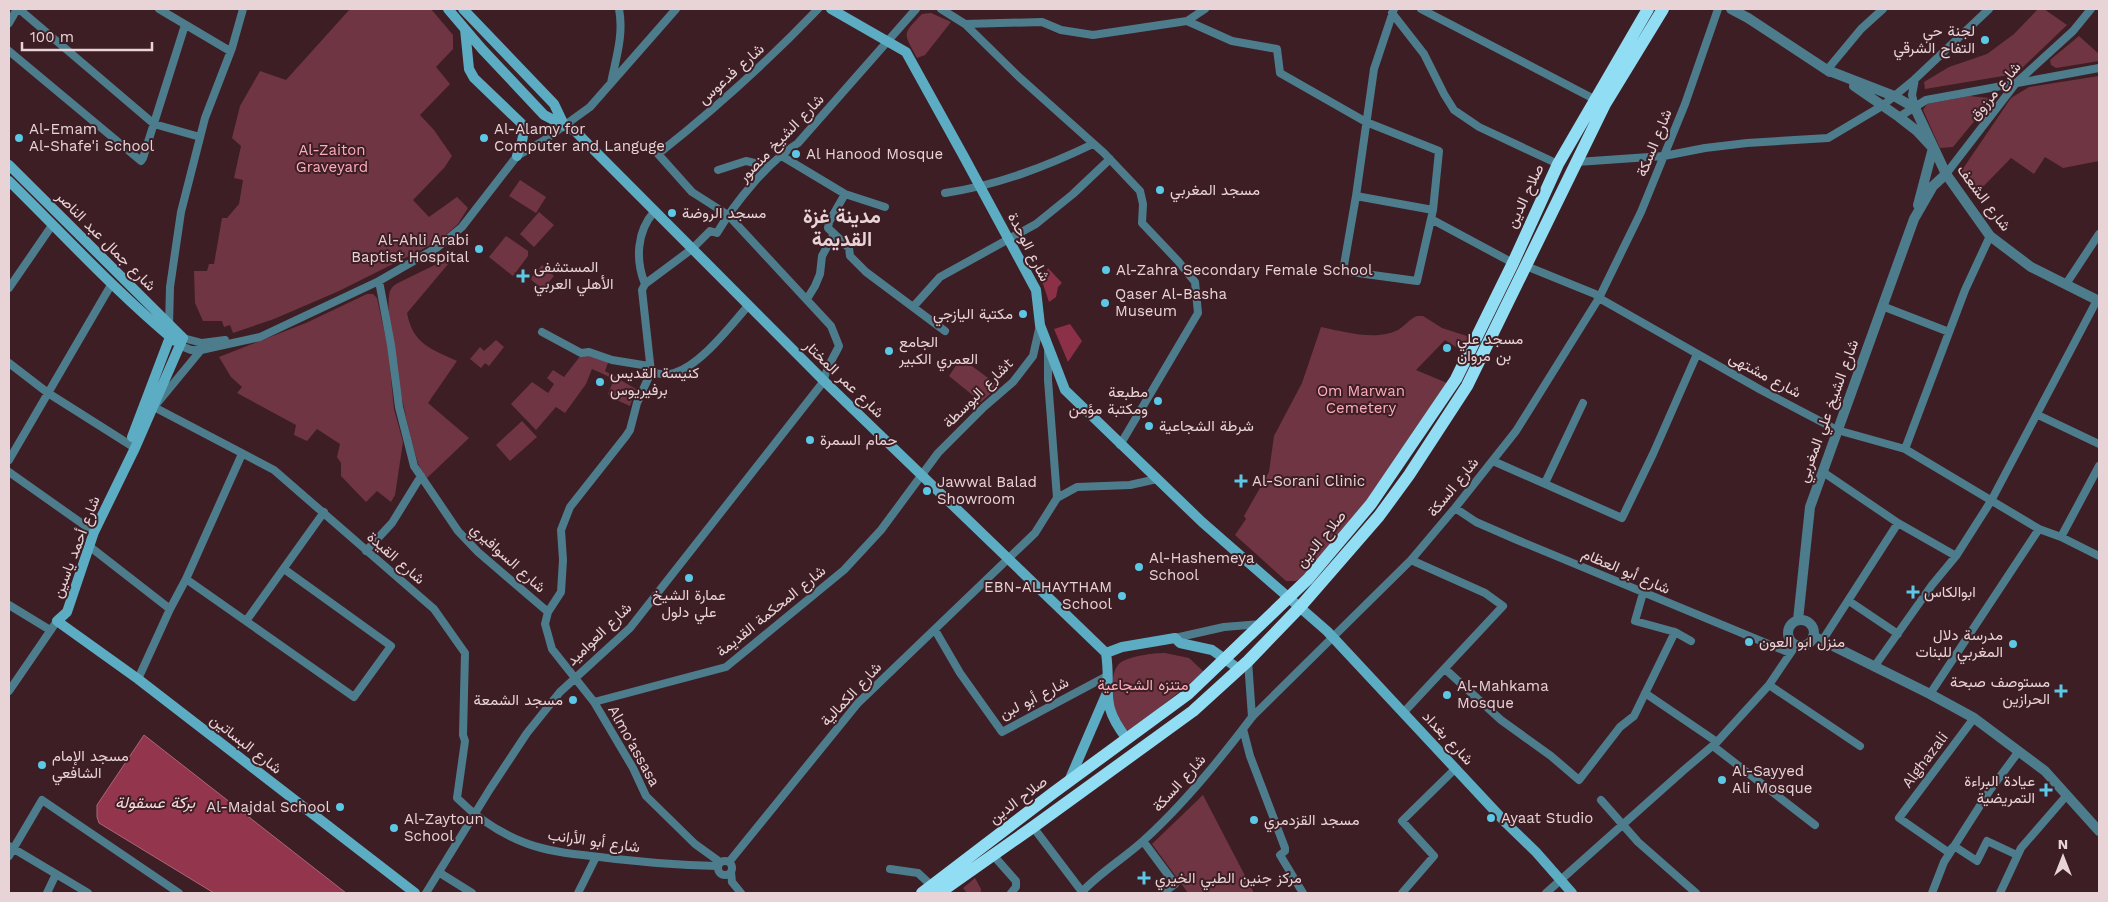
<svg xmlns="http://www.w3.org/2000/svg" width="2108" height="902" viewBox="0 0 2108 902" font-family="'Work Sans',Vazirmatn,sans-serif">
<style>
.green{fill:#703542}
.forest{fill:#8c3048}
.water{fill:#93354d;stroke:#ac6476}
.lines{fill:none;stroke-linecap:round;stroke-linejoin:round}
.minor{stroke:#4d7d8c;stroke-width:8}
.tertiary{stroke:#4d7d8c;stroke-width:10}
.secondary{stroke:#5cadc4;stroke-width:10}
.trunk{stroke:#90ddf4;stroke-width:12}
.poi-dot{fill:#5bc8e6;stroke:#3d1e24;stroke-width:2}
.labels{text-anchor:middle;stroke-width:4;stroke-linejoin:round;paint-order:stroke}
.poi-label{font-size:15px;fill:#e8d3d6;stroke:#3d1e24;text-anchor:start}
.street-label{font-size:15px;fill:#e8d3d6;stroke:#3d1e24}
.park-label{font-size:15px;fill:#fdaebb;stroke:#3d1e24}
.water-label{font-size:16px;font-style:italic;fill:#f6dade;stroke:#3d1e24}
.district-label{font-size:20px;font-weight:bold;fill:#e8d3d6;stroke:#3d1e24}
</style>
<rect width="100%" height="100%" fill="#3d1e24"/>
<path class="green" d="M350 9H431L453 35V49L436 67 450 84 420 115 434 130 452 156 444 168 413 200 429 217 457 197 468 208 458 224 440 240 421 250 339 291 274 319 233 333 230 325 224 327 222 321H203L195 303 194 271H207L209 264H214L222 218H227L239 204 243 180 234 178 241 146 232 138 240 106 260 71 286 80Z
M2038 9H2044L2067 25 2022 68 2009 75 1925 89 1924 82 1949 67 1987 54 2014 34Z
M931 13 951 22 925 55 917 58C903 32 902 35 922 14Z
M2079 36 2099 54V61L2056 68 2051 65 2050 60Z
M2099 76V161L2063 168 2045 157 2034 174 2011 158 1976 194 1960 173 2011 98 2029 87Z
M1969 96 1989 98 1990 102 1953 147 1940 148 1923 110 1927 104Z
M520 180 546 197 536 213 509 196Z
M539 212 554 225 534 247 520 234Z
M506 236 528 251V256L513 276 489 257Z
M451 257H454L407 313C413 344 431 349 457 361L428 403 469 438 427 478C424 474 420 469 419 465 409 438 382 315 390 291 392 287 394 285 398 283Z
M542 265 554 276 543 289 530 279Z
M367 294H373L377 298 388 348 394 409 403 442 395 495 391 502 377 491 366 502 341 476V463L337 457 340 444 317 429 307 441 294 435 296 425 237 393 242 387 231 377 219 357 306 323Z
M1417 316H1423L1442 328 1470 337 1464 352 1445 340 1416 370 1447 383 1355 520 1305 576 1296 581H1286L1235 535 1246 519 1244 516 1269 472 1274 436 1302 383 1321 327C1345 332 1376 341 1398 330 1405 326 1409 319 1417 316Z
M496 340 504 347 489 366 485 363 481 368 470 359 480 347 484 351Z
M588 354 609 360 605 371 636 389 630 406 610 397 608 394 614 379 592 369 586 384 565 413 556 407 536 430 511 404 532 382 548 393 554 384 547 378 553 370 564 377 581 355Z
M961 358 999 386 981 402 949 376Z
M522 421 537 437 510 461 496 445Z
M1165 653 1189 658 1204 672 1129 732C1124 728 1119 723 1116 717 1111 704 1109 674 1119 664 1127 656 1154 653 1165 653Z
M1203 795 1254 893H1188L1152 844Z
M975 878 981 889V893H967L963 888Z"/>
<path class="forest" d="M1048 268 1062 283 1058 287 1056 297 1049 302 1042 281Z
M1070 324 1082 341 1068 362 1054 329Z"/>
<path class="water" d="M144 735 346 893H214L99 823 97 817V805Z"/>
<g class="lines">
<path class="minor" d="M19 9 154 124 200 137
M159 9 230 51
M941 9 965 24 1042 22 1061 30 1093 35 1187 21 1205 9
M1394 9 1374 69 1356 196 1433 210 1431 219 1513 263
M1421 9 1596 100
M1392 13 1424 54 1444 94 1454 110 1479 127 1558 164
M1187 21 1232 41 1277 49 1280 73 1366 122 1439 151 1433 210
M9 23 17 9
M965 24 1019 77 1104 153 1140 191 1143 204 1142 223 1178 261 1195 282 1198 313 1120 445
M9 51 141 161 143 158 185 25
M1827 70 1861 29 1883 9
M611 83C616 58 624 34 619 9
M1915 108 1912 95 1915 79
M1895 114 1899 117 1926 100 2099 68
M780 155 845 194 885 207
M1577 162 1664 156 1705 148 1747 143 1828 138 1882 106 1915 79 1989 9
M718 170 746 161 768 166
M1946 174 2016 83 2073 31 2091 9
M945 193C998 185 1045 167 1093 144
M845 194 829 222 828 228 849 248 850 256 866 272 945 331
M1356 196 1343 271 1417 281 1431 219
M1526 266 1595 294 1599 298 1761 390 1837 430 1905 449 2039 529 2061 537 2099 556
M379 281 391 345 399 407 414 466 458 531 478 552 548 612 545 624 552 649 594 702 633 768 646 796 695 844 720 862
M645 284C635 260 637 231 654 212
M2066 284 2099 234
M9 288 53 224
M807 299 815 286 820 274 822 256 834 234
M1882 306 1949 332
M913 307 940 277 1036 224 1073 194 1110 159
M169 326 170 287 181 212 205 118 232 48 243 9
M542 332 581 353 589 352 612 360 649 366
M183 338 202 343 225 340
M181 346 191 350H201L260 337 379 281 438 247 462 227 517 156 543 141 590 107 676 9
M201 350 154 407 274 470 434 609 465 653 463 735 465 741 457 798C476 817 498 832 523 842 542 850 564 853 583 855 628 861 672 865 717 866
M1048 350V380L1057 498
M9 363 48 393 135 448
M651 372C658 374 667 375 674 373 701 365 730 326 748 306
M2038 415 2099 444
M1905 449 1965 290 1990 236
M9 460 111 285
M1493 461 1622 518 1653 454 1697 354
M9 472 94 532
M1823 472 1898 523 1956 556
M1545 483 1583 403
M1455 508 1476 522 1515 539 1790 653
M2061 537 2099 466
M89 546 170 609 186 579 354 697 391 646 284 569
M366 551 392 523 421 476
M186 579 242 454
M1643 593 1635 621 1675 632 1691 641
M1849 601 1898 634
M9 605 50 630
M548 612 561 592 563 560 561 530 570 507 626 436 630 430 637 403 651 372 642 290 645 284 692 249 710 231 717 233C736 201 767 163 798 143L916 9
M246 621 324 512
M935 630 960 673 1002 732 1107 676
M1175 638 1224 627 1261 624
M1822 641 1898 523
M1248 661 1252 717
M1874 667 1932 585 1956 556 1991 501 2097 300
M1445 669 1501 720 1551 756 1579 780 1620 727 1634 716 1675 632
M138 679 170 609
M1769 685 1860 746
M9 691 57 621
M1645 693 1717 742
M1930 694 2039 529
M594 702 726 667 844 570 881 530 938 453 984 407 1013 382 1033 356 1040 325
M1404 712 1503 606 1485 593 1411 560
M1974 718 1899 818 1948 852 1954 846 1977 861 1987 841 2017 855
M1243 729 1250 756 1285 848V851L1280 855 1303 893
M1713 746 1815 825
M1601 800 1638 842 1696 893
M1033 827 1083 893
M1143 841 1175 884 1163 893
M9 846 88 893
M993 855 1016 881V887L1011 893
M9 856 42 800 179 893
M718 868a7 7 0 1 1 14 0a7 7 0 1 1-14 0Z
M729 862 858 703 1035 533 1057 498 1077 487 1130 485 1157 479
M890 869 918 873 932 886
M731 872 732 882 741 893
M440 873 472 893
M47 893 56 874
M426 893 490 789 527 733 560 692 630 628 824 381C825 369 834 357 839 346L831 326 728 215 692 192 658 154C715 109 768 61 818 9
M578 893 596 857
M1081 893C1098 874 1123 859 1143 841 1184 804 1219 761 1252 717L1411 560 1455 508 1516 431 1599 298 1641 212 1685 104 1718 9
M1402 893 1434 856 1402 821 1456 768
M1546 893 1684 770 1717 742 1769 685 1796 645
M1932 893 1944 862 1990 790 2019 751
M2000 893 2021 848 2067 795"/>
<path class="tertiary" d="M1731 9 1748 18 1830 72
M1827 70 1894 96 1915 108 1946 174 1990 236 2031 267 2099 301
M1854 86 1899 117 1917 131 1931 146
M1918 205 1933 148
M1798 620 1810 507 1914 219 1933 186 1946 174
M1788 633a13 13 0 1 1 26 0a13 13 0 1 1-26 0Z
M1813 636 1930 694 1974 718 2045 771 2099 831"/>
<path class="secondary" d="M448 9 482 49 544 115 575 131 824 381 1106 653C1112 692 1098 702 1127 739
M463 9 554 104 564 125
M831 9 906 52 963 155 1036 290 1040 325 1065 390 1202 522 1327 631 1507 824 1536 852 1572 893
M465 29 469 69 474 78 521 123C526 135 521 144 517 156
M9 165 183 338 135 448 94 532 67 612 57 621
M9 181C64 235 116 292 175 341
M132 437 170 337
M57 621 138 679 415 893
M1106 653 1122 647 1175 638 1180 643 1212 650 1239 669
M1069 781 1106 695"/>
<path class="trunk" d="M922 893 1053 793 1188 694 1308 579 1371 504 1456 379 1513 263 1558 164 1648 9
M939 893 1033 827 1193 711 1248 661 1300 607 1379 516 1409 475 1467 386 1605 104 1663 9"/>
</g>
<g class="poi-dot">
<circle cx="1985" cy="40" r="5"/>
<circle cx="19" cy="138" r="5"/>
<circle cx="484" cy="138" r="5"/>
<circle cx="796" cy="154" r="5"/>
<circle cx="1160" cy="190" r="5"/>
<circle cx="672" cy="213" r="5"/>
<circle cx="479" cy="249" r="5"/>
<circle cx="1106" cy="270" r="5"/>
<path d="M520.5 268.5h5v5h5v5h-5v5h-5v-5h-5v-5h5z"/>
<circle cx="1105" cy="303" r="5"/>
<circle cx="1023" cy="314" r="5"/>
<circle cx="1447" cy="348" r="5"/>
<circle cx="889" cy="351" r="5"/>
<circle cx="600" cy="382" r="5"/>
<circle cx="1158" cy="401" r="5"/>
<circle cx="1149" cy="426" r="5"/>
<circle cx="810" cy="440" r="5"/>
<path d="M1238.5 473.5h5v5h5v5h-5v5h-5v-5h-5v-5h5z"/>
<circle cx="927" cy="491" r="5"/>
<circle cx="1139" cy="567" r="5"/>
<circle cx="689" cy="578" r="5"/>
<path d="M1910.5 584.5h5v5h5v5h-5v5h-5v-5h-5v-5h5z"/>
<circle cx="1122" cy="596" r="5"/>
<circle cx="1749" cy="642" r="5"/>
<circle cx="2013" cy="644" r="5"/>
<path d="M2058.5 683.5h5v5h5v5h-5v5h-5v-5h-5v-5h5z"/>
<circle cx="1447" cy="695" r="5"/>
<circle cx="573" cy="700" r="5"/>
<circle cx="42" cy="765" r="5"/>
<circle cx="1722" cy="780" r="5"/>
<path d="M2043.5 782.5h5v5h5v5h-5v5h-5v-5h-5v-5h5z"/>
<circle cx="340" cy="807" r="5"/>
<circle cx="1491" cy="818" r="5"/>
<circle cx="1254" cy="820" r="5"/>
<circle cx="394" cy="828" r="5"/>
<path d="M1141.5 870.5h5v5h5v5h-5v5h-5v-5h-5v-5h5z"/>
</g>
<g class="labels">
<g class="poi-label">
<text x="1975" y="36" text-anchor="end">لجنة حي<tspan x="1975" dy="17">التفاح الشرقي</tspan></text>
<text x="29" y="134">Al-Emam<tspan x="29" dy="17">Al-Shafe'i School</tspan></text>
<text x="494" y="134">Al-Alamy for<tspan x="494" dy="17">Computer and Languge</tspan></text>
<text x="806" y="159">Al Hanood Mosque</text>
<text x="1170" y="195">مسجد المغربي</text>
<text x="682" y="218">مسجد الروضة</text>
<text x="469" y="245" text-anchor="end">Al-Ahli Arabi<tspan x="469" dy="17">Baptist Hospital</tspan></text>
<text x="534" y="272">المستشفى<tspan x="534" dy="17">الأهلي العربي</tspan></text>
<text x="1116" y="275">Al-Zahra Secondary Female School</text>
<text x="1115" y="299">Qaser Al-Basha<tspan x="1115" dy="17">Museum</tspan></text>
<text x="1013" y="319" text-anchor="end">مكتبة اليازجي</text>
<text x="1457" y="344">مسجد علي<tspan x="1457" dy="17">بن مروان</tspan></text>
<text x="899" y="347">الجامع<tspan x="899" dy="17">العمري الكبير</tspan></text>
<text x="610" y="378">كنيسة القديس<tspan x="610" dy="17">برفيريوس</tspan></text>
<text x="1148" y="397" text-anchor="end">مطبعة<tspan x="1148" dy="17">ومكتبة مؤمن</tspan></text>
<text x="1159" y="431">شرطة الشجاعية</text>
<text x="820" y="445">حمام السمرة</text>
<text x="1252" y="486">Al-Sorani Clinic</text>
<text x="937" y="487">Jawwal Balad<tspan x="937" dy="17">Showroom</tspan></text>
<text x="1149" y="563">Al-Hashemeya<tspan x="1149" dy="17">School</tspan></text>
<text x="1112" y="592" text-anchor="end">EBN-ALHAYTHAM<tspan x="1112" dy="17">School</tspan></text>
<text x="1924" y="597">ابوالكاس</text>
<text x="689" y="600" text-anchor="middle">عمارة الشيخ<tspan x="689" dy="17">علي دلول</tspan></text>
<text x="2003" y="640" text-anchor="end">مدرسة دلال<tspan x="2003" dy="17">المغربي للبنات</tspan></text>
<text x="1759" y="647">منزل ابو العون</text>
<text x="2050" y="687" text-anchor="end">مستوصف صبحة<tspan x="2050" dy="17">الحرازين</tspan></text>
<text x="1457" y="691">Al-Mahkama<tspan x="1457" dy="17">Mosque</tspan></text>
<text x="563" y="705" text-anchor="end">مسجد الشمعة</text>
<text x="52" y="761">مسجد الإمام<tspan x="52" dy="17">الشافعي</tspan></text>
<text x="1732" y="776">Al-Sayyed<tspan x="1732" dy="17">Ali Mosque</tspan></text>
<text x="2035" y="786" text-anchor="end">عيادة البراءة<tspan x="2035" dy="17">التمريضية</tspan></text>
<text x="330" y="812" text-anchor="end">Al-Majdal School</text>
<text x="1501" y="823">Ayaat Studio</text>
<text x="404" y="824">Al-Zaytoun<tspan x="404" dy="17">School</tspan></text>
<text x="1264" y="825">مسجد القزدمري</text>
<text x="1155" y="883">مركز جنين الطبي الخيري</text>
</g>
<g class="street-label">
<text transform="translate(731 74) rotate(-42)" y="5">شارع فدعوس</text>
<text transform="translate(1995 91) rotate(-50)" y="5">شارع مرزوق</text>
<text transform="translate(781 138) rotate(-46)" y="5">شارع الشيخ منصور</text>
<text transform="translate(1654 143) rotate(-68)" y="5">شارع السكة</text>
<text transform="translate(1525 196) rotate(-65)" y="5">صلاح الدين</text>
<text transform="translate(1984 198) rotate(53)" y="5">شارع الشعف</text>
<text transform="translate(106 241) rotate(45)" y="5">شارع جمال عبد الناصر</text>
<text transform="translate(1029 247) rotate(63)" y="5">شارع الوحدة</text>
<text transform="translate(1765 375) rotate(28)" y="5">شارع مشتهى</text>
<text transform="translate(844 379) rotate(44)" y="5">شارع عمر المختار</text>
<text transform="translate(978 393) rotate(-45)" y="5">شارع البوسطةt</text>
<text transform="translate(1828 411) rotate(-70)" y="5">شارع الشيخ علي المغربي</text>
<text transform="translate(1453 487) rotate(-51)" y="5">شارع السكة</text>
<text transform="translate(1321 539) rotate(-50)" y="5">صلاح الدين</text>
<text transform="translate(76 547) rotate(-69)" y="5">شارع أحمد ياسين</text>
<text transform="translate(396 558) rotate(41)" y="5">شارع القيدة</text>
<text transform="translate(508 558) rotate(42)" y="5">شارع السوافيري</text>
<text transform="translate(1626 571) rotate(23)" y="5">شارع أبو العظام</text>
<text transform="translate(771 611) rotate(-39)" y="5">شارع المحكمة القديمة</text>
<text transform="translate(599 634) rotate(-44)" y="5">شارع العواميد</text>
<text transform="translate(851 694) rotate(-47)" y="5">شارع الكمالية</text>
<text transform="translate(1034 698) rotate(-27)" y="5">شارع أبو لبن</text>
<text transform="translate(1448 738) rotate(47)" y="5">شارع بغداد</text>
<text transform="translate(246 744) rotate(38)" y="5">شارع البساتين</text>
<text transform="translate(634 746) rotate(61)" y="5">Almo'assasa</text>
<text transform="translate(1925 760) rotate(-53)" y="5">Alghazali</text>
<text transform="translate(1179 783) rotate(-48)" y="5">شارع السكة</text>
<text transform="translate(1018 800) rotate(-37)" y="5">صلاح الدين</text>
<text transform="translate(594 841) rotate(8)" y="5">شارع أبو الأرانب</text>
</g>
<g class="park-label">
<text x="332" y="155">Al-Zaiton<tspan x="332" dy="17">Graveyard</tspan></text>
<text x="1361" y="396">Om Marwan<tspan x="1361" dy="17">Cemetery</tspan></text>
<text x="1143" y="690">متنزه الشجاعية</text>
</g>
<g class="water-label">
<text x="155" y="808">بركة عسقولة</text>
</g>
<g class="district-label">
<text x="842" y="223">مدينة غزة<tspan x="842" dy="23">القديمة</tspan></text>
</g>
</g>
<rect width="2108" height="902" fill="none" stroke="#e8d3d6" stroke-width="20"/>
<g transform="translate(2063 857)" stroke="#3d1e24" stroke-width="4" paint-order="stroke">
<path d="M0-4L9 19L0 12L-9 19Z" fill="#e8d3d6"/>
<text y="-8" font-size="14" font-weight="bold" text-anchor="middle" fill="#e8d3d6">N</text>
</g>
<path d="M22 42v8h130v-8" fill="none" stroke="#e8d3d6" stroke-width="2.5"/>
<text x="30" y="42" font-size="15" fill="#e8d3d6" stroke="#3d1e24" stroke-width="4" paint-order="stroke">100 m</text>
</svg>
